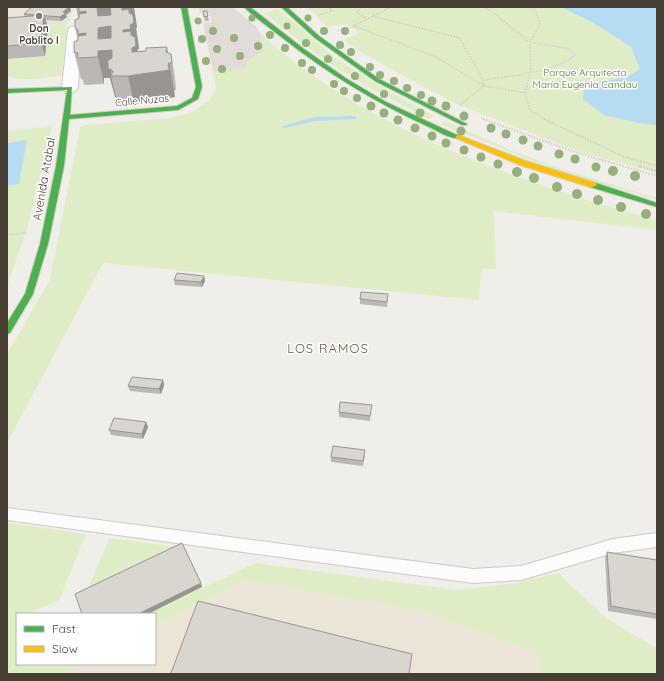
<svg xmlns="http://www.w3.org/2000/svg" width="664" height="681" viewBox="0 0 664 681" font-family="Quicksand,sans-serif">
<style>
.education{fill:#ece5d7}
.green{fill:#dfedc6}
.parking{fill:#e0ddd8}
.water{fill:#b5dcf2}
.lines{fill:none;stroke-linecap:round;stroke-linejoin:round}
.stream{fill:#b5dcf2;fill-rule:evenodd}
.lane-casing{stroke:#cdcac4;stroke-width:2}
.street-casing{stroke:#cdcac4;stroke-width:2}
.fast-casing{stroke:#d0cbbf;stroke-width:2}
.slow-casing{stroke:#d0cbbf;stroke-width:2}
.path-far1{stroke:#d1cec9;stroke-width:1.5;stroke-dasharray:1.5 1.5;stroke-linecap:butt}
.path{stroke:#d1cec9;stroke-width:2;stroke-dasharray:1.5 1.5;stroke-linecap:butt}
.lane{fill:#fdfcfc;fill-rule:evenodd}
.street{fill:#fdfcfc;fill-rule:evenodd}
.fast{fill:#4caf50;fill-rule:evenodd}
.slow{fill:#ffc107;fill-rule:evenodd}
.tree{fill:#94b07b}
.wall{fill:#bbb7b2}
.shaded-wall{fill:#989591}
.building{fill:#d9d5cf;stroke:#989591;fill-rule:evenodd}
.poi-dot{fill:#827c73;stroke:#fff;stroke-width:1.5}
.labels{text-anchor:middle;stroke-width:3;stroke-linejoin:round;paint-order:stroke}
.far-poi-label{font-size:10px;font-weight:bold;fill:#473f34;stroke:#fff}
.far-park-label{font-size:10px;fill:#497e22;stroke:#fff}
.far-street-label{font-size:10px;fill:#473f34;stroke:#fff}
.street-label{font-size:12px;fill:#473f34;stroke:#fff}
.neighbourhood-label{font-size:13px;letter-spacing:1px;fill:#6b5d4a;stroke:#fff}
</style>
<rect width="100%" height="100%" fill="#f0eee8"/>
<path class="education" d="M7 7H48L74 10 67 25 7 22Z
M243 580 421 611 540 654 538 674H65L84 664H155V626Z"/>
<path class="green" d="M307 7H657V173L580 152 459 105 405 77 361 52 344 40 359 33C351 22 340 24 328 27Z
M278 9 334 57 377 85 434 116 429 119 370 88 324 60 264 13Z
M7 22 67 25 62 76C45 77 22 83 7 76V59L45 56 48 28Z
M260 33C339 106 440 150 541 185 579 198 618 210 657 220V230L494 211 496 269H481L479 300 103 263 7 443V354L50 280 80 127 85 125 171 118 192 112 209 101 216 89 213 72 248 68 246 62 264 50Z
M445 121 513 151 562 169 657 198V200L560 172 440 124Z
M52 126 27 229 7 287V186L19 183 27 140 7 143V131Z
M7 523 86 534 59 600 28 614H17V664H84L65 674H7Z
M110 538 184 548 85 595Z
M255 563 457 590 511 584 558 573 606 618 651 645 657 647V674H538L540 654 421 611 243 580 155 626V614H148Z"/>
<path class="parking" d="M193 7H232L256 26 260 33 264 50 246 62 248 68 213 72 203 23 212 22 209 13H200L199 8 194 9Z"/>
<path class="water" d="M561 7H657V125L640 123 604 115 583 99 584 87 600 81 626 78 640 69 631 47 594 23Z
M27 140 19 184 7 186V143Z"/>
<g class="lines">
<path class="stream" d="M354 116 357 118 356 119 315 121 285 128 282 126 315 117Z"/>
<g class="lane-casing">
<path id="lane" d="M7 508 473 569 521 566 613 539 657 533V547L613 553 521 580 473 583 7 520Z"/>
</g>
<g class="street-casing">
<path id="street" d="M75 26 80 27 82 30 78 88 75 91 70 93 65 91 62 88 68 30 70 27Z"/>
</g>
<g class="fast-casing">
<path id="fast" d="M181 7H187L202 87 198 99 178 110 69 119 64 166 48 244 33 294 10 333 7 334V323L25 294 40 244 56 166 67 90 7 93V89L72 87 70 115 177 106 192 98 196 87Z
M244 7H250L304 49 347 79 386 102 461 137 460 138C451 140 438 131 429 127 374 102 327 73 280 36 268 26 255 18 244 7Z
M281 7H287L319 36 379 79 467 124 466 125H462L375 81 315 38Z
M590 183H596L657 203V207L590 187Z"/>
</g>
<g class="slow-casing">
<path id="slow" d="M458 135 526 161 596 183 597 185 593 187H590L520 165 456 138 455 137Z"/>
</g>
<path class="path-far1" d="M361 7 357 13 367 19
M318 15 333 11 329 7
M372 16 460 38 483 80 484 86 460 105
M354 26 436 57 484 86 525 93 530 110 546 120
M338 31 352 27 390 7
M483 80C506 77 559 71 575 55L569 49 530 42 486 7
M525 93 531 70 530 42 540 25 536 12 532 7
M481 118 486 120"/>
<path class="path" d="M483 119 578 153 657 176
M544 119 622 156 657 166
M641 162 639 166 657 171
M7 235 26 233"/>
<use href="#lane" class="lane"/>
<use href="#street" class="street"/>
<use href="#fast" class="fast"/>
<use href="#slow" class="slow"/>
</g>
<g class="tree">
<circle cx="252" cy="18" r="3.5"/>
<circle cx="308" cy="18" r="3.5"/>
<circle cx="198" cy="21" r="3.5"/>
<circle cx="287" cy="26" r="3.5"/>
<circle cx="213" cy="31" r="4"/>
<circle cx="324" cy="31" r="4"/>
<circle cx="345" cy="31" r="4"/>
<circle cx="270" cy="35" r="4"/>
<circle cx="234" cy="38" r="4"/>
<circle cx="202" cy="39" r="4"/>
<circle cx="306" cy="43" r="4"/>
<circle cx="340" cy="45" r="4"/>
<circle cx="258" cy="46" r="4"/>
<circle cx="285" cy="48" r="4"/>
<circle cx="217" cy="49" r="4"/>
<circle cx="351" cy="52" r="4"/>
<circle cx="240" cy="56" r="4"/>
<circle cx="328" cy="59" r="4"/>
<circle cx="206" cy="61" r="4"/>
<circle cx="302" cy="63" r="4"/>
<circle cx="370" cy="67" r="4"/>
<circle cx="222" cy="69" r="4"/>
<circle cx="312" cy="70" r="4"/>
<circle cx="380" cy="75" r="4"/>
<circle cx="355" cy="76" r="4"/>
<circle cx="394" cy="81" r="4"/>
<circle cx="334" cy="84" r="4"/>
<circle cx="407" cy="88" r="4"/>
<circle cx="344" cy="91" r="4"/>
<circle cx="384" cy="94" r="4"/>
<circle cx="421" cy="95" r="4"/>
<circle cx="357" cy="98" r="4"/>
<circle cx="432" cy="101" r="4.5"/>
<circle cx="371" cy="106" r="4.5"/>
<circle cx="446" cy="106" r="4.5"/>
<circle cx="384" cy="113" r="4.5"/>
<circle cx="420" cy="113" r="4.5"/>
<circle cx="464" cy="116" r="4.5"/>
<circle cx="398" cy="120" r="4.5"/>
<circle cx="415" cy="128" r="4.5"/>
<circle cx="491" cy="128" r="4.5"/>
<circle cx="461" cy="131" r="4.5"/>
<circle cx="506" cy="134" r="4.5"/>
<circle cx="432" cy="136" r="4.5"/>
<circle cx="523" cy="140" r="4.5"/>
<circle cx="446" cy="143" r="4.5"/>
<circle cx="538" cy="146" r="4.5"/>
<circle cx="464" cy="150" r="4.5"/>
<circle cx="559" cy="154" r="4.5"/>
<circle cx="481" cy="157" r="4.5"/>
<circle cx="575" cy="159" r="4.5"/>
<circle cx="498" cy="164" r="4.5"/>
<circle cx="596" cy="167" r="4.5"/>
<circle cx="613" cy="171" r="5"/>
<circle cx="517" cy="172" r="5"/>
<circle cx="635" cy="176" r="5"/>
<circle cx="534" cy="178" r="5"/>
<circle cx="557" cy="187" r="5"/>
<circle cx="577" cy="194" r="5"/>
<circle cx="598" cy="200" r="5"/>
<circle cx="621" cy="207" r="5"/>
<circle cx="646" cy="214" r="5"/>
</g>
<path class="wall" d="M32 7H70L71 11 66 15 67 17 61 21 46 20 48 28 45 56 7 59V18L25 17 24 14Z
M76 7 135 8H134L137 28H136L138 41 139 49 137 50 138 52 168 53 171 54 176 90 174 91 175 97 134 103H117L116 97H115L110 78H104V84L84 85 83 80 81 79 74 52 78 40 75 28 78 18Z
M203 11 208 16 209 21H205Z
M204 276 205 281 202 287 175 285 174 280Z
M388 294 387 307 360 304V299Z
M163 380 164 385 161 394 130 391 128 386Z
M371 410 370 421 339 417V412Z
M146 422 148 427 143 439 111 435 109 430Z
M365 455 363 466 331 462V457Z
M607 552 657 560V619L608 611 605 557Z"/>
<path class="shaded-wall" d="M69 7H70L71 11 66 15 67 17 61 21 60 17 63 12Z
M97 7H114L113 71H111L112 76H111L116 97H115L110 78H104V84L98 57Z
M124 7H135L134 8 136 20 137 28H136L138 41 139 49 137 50 140 63 166 52 167 47 175 97 134 103 128 76 123 32 122 8Z
M86 11 87 38 84 58 78 34 84 33 79 12Z
M44 15 48 28 45 56 41 43Z
M171 54 175 80 176 90 172 63Z
M204 276 205 281 202 287 201 282Z
M163 380 164 385 161 394 159 389Z
M146 422 148 427 143 439 142 434Z
M201 583 202 587 148 614H138Z"/>
<path class="building" d="M32 7H69L63 12 66 13 60 17 24 14Z
M76 7H97L98 16 111 15 110 7H129V8H122V10L129 9V13L133 15 134 23 130 25 131 29 123 30V32L131 31V35L135 37 136 46 132 48V52L146 51V48L167 47 166 52 171 54 172 63H169L168 66 170 70 128 76H111L113 71H111V69H108V60L111 59 112 57V50L98 51V57L78 58V53L74 52V42L78 40V36L86 35V33L78 34V30L75 28V20L79 18V14L86 13V11L79 12V8ZM111 26V38L98 39V28Z
M203 11H207L208 16 204 17Z
M44 15 41 43 7 46V18Z
M177 273 204 276 201 282 174 280Z
M361 292 388 294 387 302 360 299Z
M132 377 163 380 159 389 128 386Z
M340 402 372 405 370 416 339 412Z
M114 418 146 422 142 434 109 430Z
M333 446 365 450 363 461 331 457Z
M182 543 201 583 138 614H82L75 594Z
M607 552 657 560V614L611 606Z
M198 601 412 654 409 674H173L171 673Z"/>
<circle class="poi-dot" cx="39" cy="16" r="4"/>
<g class="labels">
<g class="far-poi-label">
<text x="39" y="32">Don<tspan x="39" dy="12">Pablito I</tspan></text>
</g>
<g class="far-park-label">
<text x="585" y="76">Parque Arquitecta<tspan x="585" dy="12">María Eugenia Candau</tspan></text>
</g>
<g class="far-street-label">
<text transform="translate(142 100) rotate(-5)" y="4">Calle Nuzas</text>
</g>
<g class="street-label">
<text transform="translate(44 179) rotate(-80)" y="4">Avenida Atabal</text>
</g>
<g class="neighbourhood-label">
<text x="328" y="353">LOS RAMOS</text>
</g>
</g>
<rect width="664" height="681" fill="none" stroke="#473f34" stroke-width="16"/>
<rect x="16" y="613" width="140" height="52" fill="#ffffff" stroke="#b5b2ae"/>
<rect x="24" y="626" width="20" height="6" fill="#4caf50" stroke="#b5b2ae"/>
<text x="52" y="633" font-size="12" fill="#473f34">Fast</text>
<rect x="24" y="646" width="20" height="6" fill="#ffc107" stroke="#b5b2ae"/>
<text x="52" y="653" font-size="12" fill="#473f34">Slow</text>
</svg>
